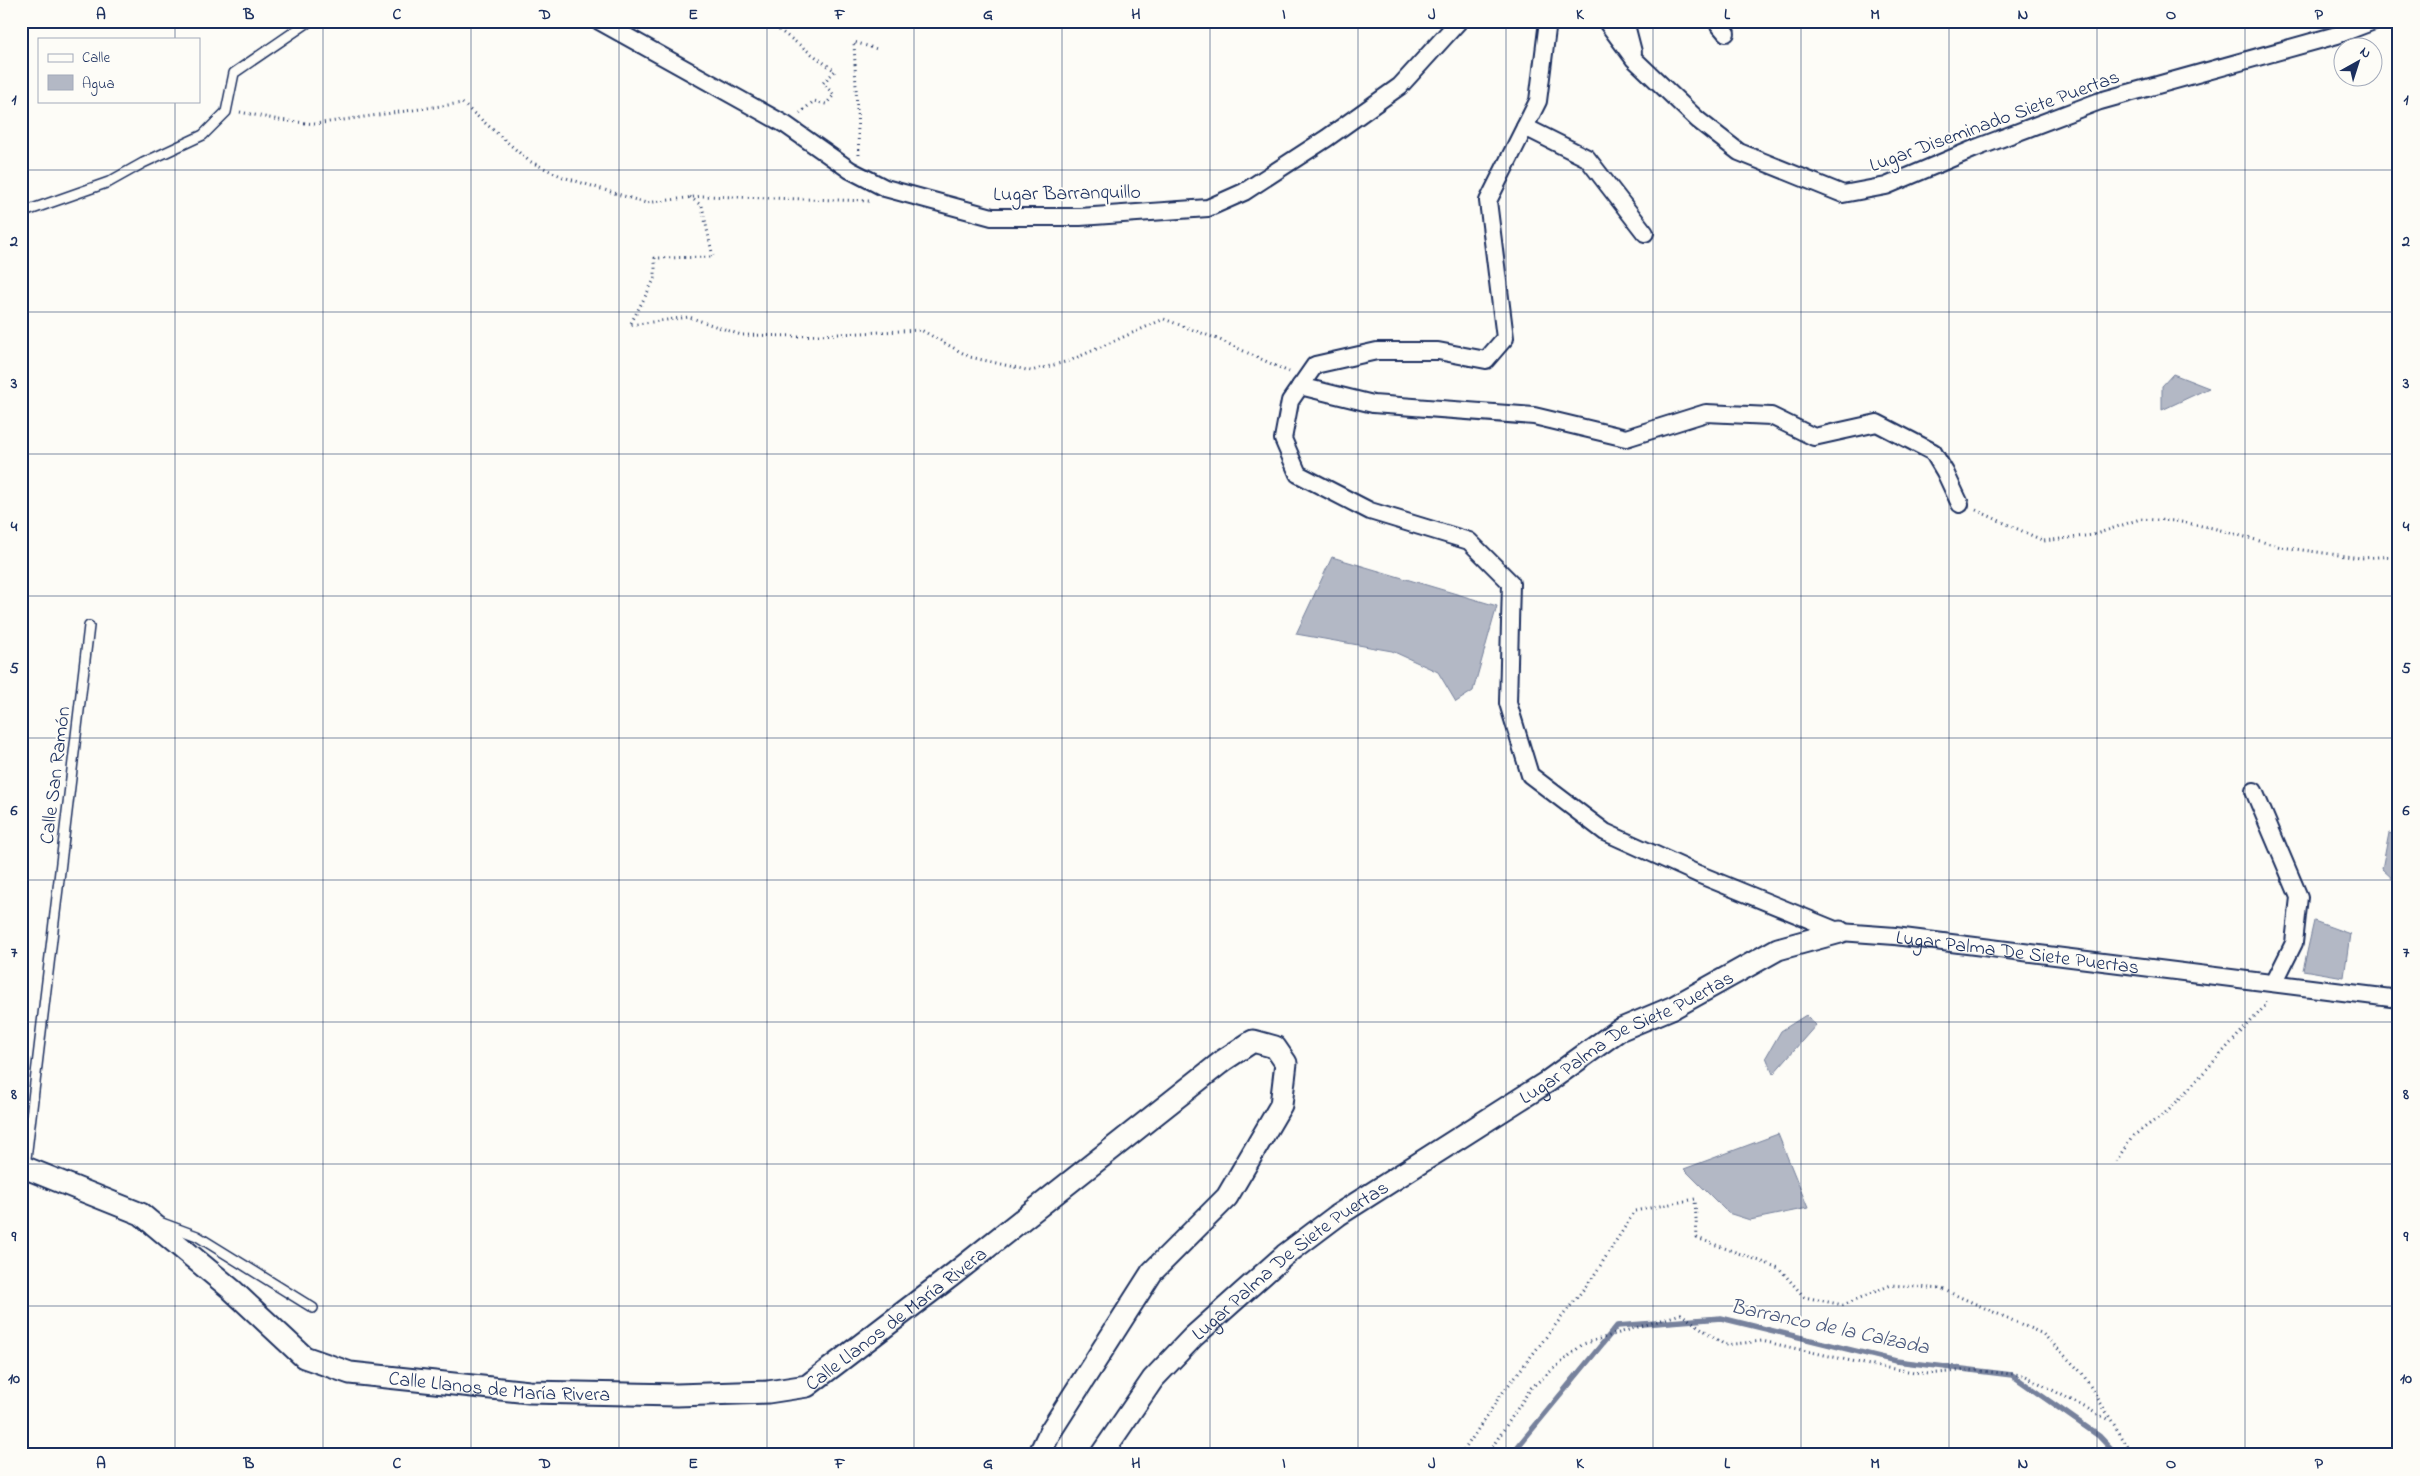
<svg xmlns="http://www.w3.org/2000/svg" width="2420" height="1476" viewBox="0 0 2420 1476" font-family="'Indie Flower',sans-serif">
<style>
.water{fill:#b3b8c5;stroke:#76819c}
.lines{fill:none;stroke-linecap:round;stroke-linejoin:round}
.stream{stroke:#76819c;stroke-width:5.5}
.service-casing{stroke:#1b2f5e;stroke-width:12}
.minor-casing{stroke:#1b2f5e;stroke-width:20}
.tertiary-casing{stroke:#1b2f5e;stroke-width:25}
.path{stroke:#1b2f5e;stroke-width:3;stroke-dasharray:1 4;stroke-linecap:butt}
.service{stroke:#fdfcf7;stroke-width:9}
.minor{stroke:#fdfcf7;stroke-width:16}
.tertiary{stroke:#fdfcf7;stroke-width:21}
.grid{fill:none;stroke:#1b2f5e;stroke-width:1;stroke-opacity:0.55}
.labels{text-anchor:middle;stroke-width:4;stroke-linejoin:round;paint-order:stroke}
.street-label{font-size:20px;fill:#1b2f5e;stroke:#fdfcf7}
.water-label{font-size:21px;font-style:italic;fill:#49587d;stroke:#fdfcf7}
.neatline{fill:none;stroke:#1b2f5e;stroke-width:2}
.grid-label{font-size:16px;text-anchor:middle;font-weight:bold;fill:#1b2f5e}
</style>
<rect width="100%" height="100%" fill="#fdfcf7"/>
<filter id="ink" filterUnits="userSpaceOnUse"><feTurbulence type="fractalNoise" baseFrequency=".02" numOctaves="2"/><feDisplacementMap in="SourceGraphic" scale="10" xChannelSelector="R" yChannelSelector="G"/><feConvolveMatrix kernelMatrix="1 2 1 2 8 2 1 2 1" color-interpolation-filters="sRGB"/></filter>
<g filter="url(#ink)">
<path class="water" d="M2173 374 2209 388 2162 410V386Z
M1332 557 1497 606 1473 691 1456 702 1438 672 1392 651 1296 634Z
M2389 833 2399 836V877L2394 880 2382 869Z
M2314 921 2350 934 2344 977 2303 970Z
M1806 1015 1816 1025 1773 1074 1766 1057 1781 1031Z
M1778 1134 1808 1208 1750 1220 1728 1213 1684 1169Z"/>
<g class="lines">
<path class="stream" d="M1511 1455 1617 1326 1721 1318 1896 1361 2012 1375 2099 1436 2117 1455"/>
<g class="service-casing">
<path id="service" d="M21 213 109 182 143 163 203 135 226 112 234 73 310 21
M25 1167 89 626
M162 1223 197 1236 313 1308"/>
</g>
<g class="minor-casing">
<g id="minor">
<path d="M599 21 786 125 850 170 885 188 992 217H1080L1208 208 1244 192 1327 138 1400 86 1459 21"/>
<path id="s1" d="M1548 21 1538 101 1488 201 1505 338 1486 360 1438 351H1377L1315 365 1290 401 1283 439 1298 474 1370 511 1469 541 1511 583 1508 703 1530 775 1605 832 1698 874 1840 932 1895 936 2399 999"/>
<path d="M1606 21 1634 59 1698 120 1739 152 1843 194 1886 186 1976 148 2100 101 2337 35 2374 21"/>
<path d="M1625 21 1633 52"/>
<path d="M1716 21 1726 33"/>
<path d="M1525 127 1587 158 1645 233"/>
<path d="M1300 386 1373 404 1534 416 1626 438 1706 413 1771 416 1814 437 1877 423 1933 452 1945 472 1960 504"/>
<path d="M2254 791 2299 897 2294 943 2274 983"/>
</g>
</g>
<g class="tertiary-casing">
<g id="tertiary">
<path id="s2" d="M21 1166 141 1214 231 1289 304 1357 350 1373 529 1392 677 1395 768 1392 807 1386 951 1276 1224 1060 1253 1041 1275 1047 1286 1063 1281 1105 1227 1197 1152 1272 1050 1432 1039 1455"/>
<path id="s3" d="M1101 1455 1153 1379 1193 1337 1285 1255 1338 1215 1547 1082 1619 1030 1674 1007 1778 949 1840 932"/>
</g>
</g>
<path class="path" d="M775 21 771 24 835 71 823 83 834 95 826 104 814 101 800 113
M240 112 279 120 315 124 462 103 529 161 563 177 646 203 702 196 872 201
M859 155 854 42 877 49
M690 197 702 206 713 257 655 258V278L630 325 689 317 741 335 800 336 921 330 970 357 1031 371 1069 361 1164 319 1220 340 1289 372
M1976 510 2044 541 2093 535 2140 519 2176 521 2213 528 2281 547 2360 558 2399 556
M2116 1161 2133 1136 2169 1110 2265 1006 2268 998
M1461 1455 1500 1396 1593 1277 1635 1211 1695 1199 1697 1238 1779 1268 1804 1297 1843 1305 1891 1285 1942 1289 2043 1334 2082 1373 2133 1455
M1487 1455 1531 1388 1583 1344 1681 1314 1725 1345 1762 1341 1874 1366 1928 1374 1969 1370 2024 1375 2107 1419"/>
<use href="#service" class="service"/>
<use href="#minor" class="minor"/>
<use href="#tertiary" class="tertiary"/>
</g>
</g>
<path class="grid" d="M175 21V39M323 21V1455M471 21V1455M619 21V1455M767 21V1455M914 21V1455M1062 21V1455M1210 21V1455M1358 21V1455M1506 21V1455M1653 21V1455M1801 21V1455M1949 21V1455M2097 21V1455M2245 21V1455M175 101V1455M21 170H2399M21 312H2399M21 454H2399M21 596H2399M21 738H2399M21 880H2399M21 1022H2399M21 1164H2399M21 1306H2399"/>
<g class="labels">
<g class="street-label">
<text transform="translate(1994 120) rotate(-20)" y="7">Lugar Diseminado Siete Puertas</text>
<text transform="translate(1067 192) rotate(-1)" y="7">Lugar Barranquillo</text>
<text transform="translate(54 775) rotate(-83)" y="7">Calle San Ramón</text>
<text dy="7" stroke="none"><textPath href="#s1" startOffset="1621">Lugar Palma De Siete Puertas</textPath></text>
<text dy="7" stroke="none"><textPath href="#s3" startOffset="679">Lugar Palma De Siete Puertas</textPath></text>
<text dy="7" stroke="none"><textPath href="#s3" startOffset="274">Lugar Palma De Siete Puertas</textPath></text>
<text dy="7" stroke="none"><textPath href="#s2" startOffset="965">Calle Llanos de María Rivera</textPath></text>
<text dy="7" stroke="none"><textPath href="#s2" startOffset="545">Calle Llanos de María Rivera</textPath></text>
</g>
<g class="water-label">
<text transform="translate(1830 1326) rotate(12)" y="7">Barranco de la Calzada</text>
</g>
</g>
<rect width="2420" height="1476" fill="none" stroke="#fdfcf7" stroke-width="55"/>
<rect x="38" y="38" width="162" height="65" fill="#fdfcf7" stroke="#a3aaba"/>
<rect x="48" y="54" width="25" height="8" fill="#fdfcf7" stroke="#a3aaba"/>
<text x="82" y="62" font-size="15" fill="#1b2f5e">Calle</text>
<rect x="48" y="75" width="25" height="15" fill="#b3b8c5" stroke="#a3aaba"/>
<text x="82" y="88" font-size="15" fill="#1b2f5e">Agua</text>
<g transform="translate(2358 62) rotate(39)"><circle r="24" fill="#fdfcf7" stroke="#a3aaba"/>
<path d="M0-4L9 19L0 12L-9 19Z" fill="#1b2f5e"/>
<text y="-8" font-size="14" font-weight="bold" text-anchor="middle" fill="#1b2f5e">N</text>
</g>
<rect x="28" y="28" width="2364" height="1420" class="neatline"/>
<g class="grid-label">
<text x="101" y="19">A</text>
<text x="249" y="19">B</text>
<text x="397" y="19">C</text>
<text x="545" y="19">D</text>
<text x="693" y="19">E</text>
<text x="840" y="19">F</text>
<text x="988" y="19">G</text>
<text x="1136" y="19">H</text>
<text x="1284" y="19">I</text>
<text x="1432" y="19">J</text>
<text x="1580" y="19">K</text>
<text x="1727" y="19">L</text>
<text x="1875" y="19">M</text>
<text x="2023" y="19">N</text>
<text x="2171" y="19">O</text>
<text x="2319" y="19">P</text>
<text x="14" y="104">1</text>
<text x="2406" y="104">1</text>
<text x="14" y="246">2</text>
<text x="2406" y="246">2</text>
<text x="14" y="388">3</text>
<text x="2406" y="388">3</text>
<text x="14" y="531">4</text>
<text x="2406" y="531">4</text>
<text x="14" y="673">5</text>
<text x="2406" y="673">5</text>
<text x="14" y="815">6</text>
<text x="2406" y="815">6</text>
<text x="14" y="957">7</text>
<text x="2406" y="957">7</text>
<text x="14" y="1099">8</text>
<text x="2406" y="1099">8</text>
<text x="14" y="1241">9</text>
<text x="2406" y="1241">9</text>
<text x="14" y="1383">10</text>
<text x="2406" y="1383">10</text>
<text x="101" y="1468">A</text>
<text x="249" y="1468">B</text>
<text x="397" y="1468">C</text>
<text x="545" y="1468">D</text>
<text x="693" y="1468">E</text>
<text x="840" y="1468">F</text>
<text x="988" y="1468">G</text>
<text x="1136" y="1468">H</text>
<text x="1284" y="1468">I</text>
<text x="1432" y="1468">J</text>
<text x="1580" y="1468">K</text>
<text x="1727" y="1468">L</text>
<text x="1875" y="1468">M</text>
<text x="2023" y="1468">N</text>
<text x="2171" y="1468">O</text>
<text x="2319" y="1468">P</text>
</g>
</svg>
